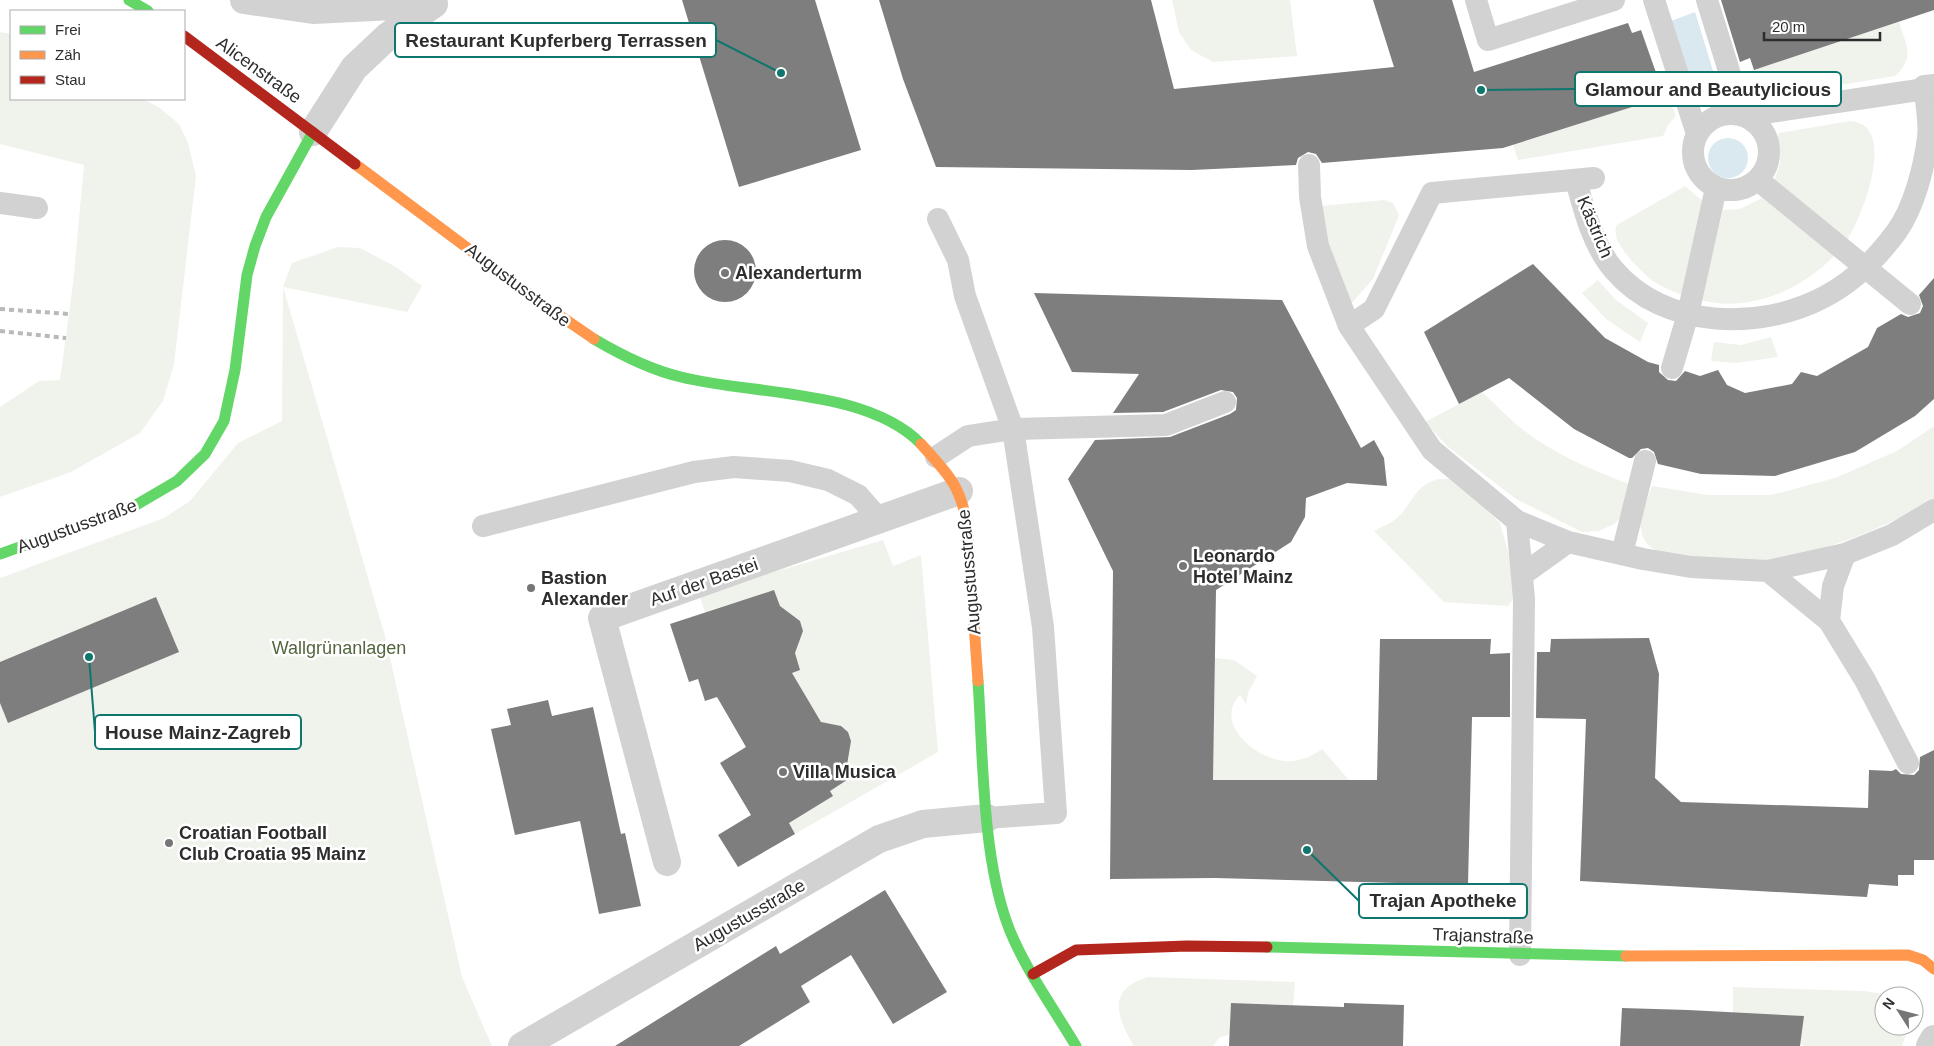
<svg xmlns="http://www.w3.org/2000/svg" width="1934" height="1046" viewBox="0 0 1934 1046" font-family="Arial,sans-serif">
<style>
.green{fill:#f0f3ec}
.water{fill:#dae8ef}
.building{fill:#7e7e7e}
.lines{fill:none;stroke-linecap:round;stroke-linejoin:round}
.lane{stroke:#d2d2d2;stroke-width:22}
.street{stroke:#d2d2d2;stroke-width:28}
.fast{stroke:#63d668;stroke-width:11}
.slow{stroke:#ff974d;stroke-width:11}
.jam{stroke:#b3261e;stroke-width:11}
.rail{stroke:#b9b9b9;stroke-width:4;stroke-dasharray:5 4;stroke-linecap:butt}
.poi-dot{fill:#767676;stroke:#fff;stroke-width:2}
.labels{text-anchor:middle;stroke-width:5;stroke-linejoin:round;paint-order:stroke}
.street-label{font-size:18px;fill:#2d2d2d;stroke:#fff}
.poi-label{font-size:18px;font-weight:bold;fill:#2d2d2d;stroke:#fff;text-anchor:start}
.park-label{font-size:18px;fill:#53653f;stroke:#fff}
.leader{fill:none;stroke:#0f766e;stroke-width:2}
.callout-dot{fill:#0f766e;stroke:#fff;stroke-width:2}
.callout{fill:#fff;stroke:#0f766e;stroke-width:2}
.callout-label{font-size:19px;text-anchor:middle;font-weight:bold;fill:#2d2d2d}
</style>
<rect width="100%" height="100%" fill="#fff"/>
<path class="green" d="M1172 0H1290L1297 56 1213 62 1191 50 1179 32Z
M1899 22C1906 46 1916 56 1895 76L1761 98 1754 91 1743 90 1740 74Z
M0 32 11 34V99H143L160 108 179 124 188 143 196 176 174 364 163 401 140 433 71 472 0 497V407L39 381 60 380 73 284 84 165 0 144Z
M1668 95 1676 116 1668 125 1663 136 1518 160 1513 145Z
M1850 121C1899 124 1862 217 1847 240L1774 182 1780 163 1777 138 1779 133Z
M1685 186 1706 204 1682 295C1672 291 1662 287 1653 281 1641 272 1608 240 1617 225Z
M1762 198 1835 255C1802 290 1749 313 1701 300L1723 210 1740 209Z
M1384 200 1393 203 1399 215 1373 279 1351 304 1328 247 1321 206Z
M338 247 360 248 396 267 422 286 407 312 283 287 385 636 462 977 492 1046H0V578L164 518 190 501 238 443 282 421 283 287 292 263Z
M1598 280 1616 300 1648 323 1640 342 1606 319 1582 293Z
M1771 337 1778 357 1736 363 1711 361 1714 342 1741 345Z
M1482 392C1495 404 1508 418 1522 429 1553 454 1592 470 1629 484L1621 516 1616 523 1599 531 1582 532 1516 499 1447 446 1425 422Z
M1934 426V501C1887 525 1837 548 1785 558 1752 564 1714 561 1682 556 1664 553 1645 552 1641 530 1638 516 1648 499 1652 486L1708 495H1771L1835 478 1897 451Z
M1439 479H1452L1481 504 1500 523 1510 559 1514 598 1508 606 1444 602 1374 531C1383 526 1395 522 1401 514 1414 499 1417 484 1439 479Z
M883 540 893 566 921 555 938 752 795 834 789 823 833 796 830 790 853 776 842 758C851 749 852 744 848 732L824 727 812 707 777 729 792 645C809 632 804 615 783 616L774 590 705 612 699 594Z
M1215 658 1234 660 1257 676 1248 693 1246 704 1240 695C1211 725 1262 765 1293 761 1303 760 1314 755 1322 749L1349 780H1213Z
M1148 977 1295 982 1293 1005 1231 1003 1230 1034 1219 1038 1213 1046H1134C1117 1018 1106 989 1148 977Z
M1733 987 1863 991 1885 994 1888 996H1884V1026H1906V1035L1902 1046H1805L1800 1044 1804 1016 1733 1013Z"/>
<path class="water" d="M1695 12 1714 74 1690 82 1671 21Z
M1708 158a20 20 0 1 1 40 0a20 20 0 1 1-40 0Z"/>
<path class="building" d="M682 0H815L861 150 739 187Z
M879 0H1151L1174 89 1394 67 1373 0H1452L1474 72 1628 23 1632 33 1641 30 1660 84 1650 88 1654 100 1503 148 1322 163 1316 154 1308 152 1298 158 1296 165 1192 170 936 167 903 79Z
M1721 0H1934V10L1754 70 1750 58 1740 62Z
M694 271a31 31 0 1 1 62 0a31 31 0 1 1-62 0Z
M1533 264 1605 338 1648 362 1659 365V372L1668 380 1676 381 1685 371 1700 376 1718 370 1727 385 1745 393 1792 384 1801 372 1817 376 1868 347 1877 328 1901 314 1908 317 1920 313 1923 306 1919 295 1934 278V399L1915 416 1855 452 1775 476 1701 474 1658 464 1654 452 1648 448 1641 449 1632 458H1629L1574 429 1509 378 1459 404 1424 332Z
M1034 293 1282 300 1361 448 1374 440 1384 458 1387 486 1347 483 1306 498 1305 517 1291 542 1216 590 1213 780H1377L1380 639H1491L1490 654 1510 653V717H1472L1468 885 1215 878 1110 879 1113 571 1068 479 1095 440 1170 437 1230 414 1236 410 1237 398 1233 392 1221 390 1163 412 1113 413 1139 374 1072 372Z
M774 590 780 606 800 621 803 631 795 653 800 670 792 673 821 722 841 726 848 732 851 741 847 765 853 776 830 791 833 796 789 823 795 834 738 867 718 835 751 815 720 763 746 747 717 697 705 701 698 679 689 682 670 624Z
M156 597 179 652 8 723 0 703V662Z
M1649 638 1659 674 1655 778 1681 802 1868 808 1869 770 1892 771 1896 769 1901 774 1914 775 1919 770 1920 757 1934 750V860H1914V875H1898V886L1869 884 1867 897 1580 881 1586 719 1536 718 1537 652H1550L1551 639Z
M548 700 552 716 593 707 621 834 625 833 641 906 599 914 580 821 515 835 491 729 511 725 507 709Z
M885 890 947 992 893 1024 851 955 801 986 810 1002 739 1046H615L776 946 780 954Z
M1231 1003 1344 1007V1003L1404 1005 1403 1046H1229Z
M1622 1008 1688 1010 1804 1016 1800 1046H1620Z"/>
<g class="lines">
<path class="lane" d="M1476 0 1488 40 1614 0
M1654 0 1697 134
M1693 152a38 38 0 1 1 76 0a38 38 0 1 1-76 0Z
M1309 165 1310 197 1318 246 1349 326 1432 450 1517 521 1568 542 1643 559 1691 567 1768 571 1845 554 1892 535 1934 510
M1576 180C1584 210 1593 246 1614 270 1664 329 1760 331 1824 297 1853 282 1878 257 1897 231 1914 207 1924 168 1928 138 1930 123 1926 105 1925 89L1743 116 1707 0
M1758 180 1910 304
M0 203 37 208
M938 219 958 260 965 296 1013 429 1043 627 1056 813 987 818
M1349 326 1374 309 1432 193 1594 178
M1672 368 1688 314 1716 188
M936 457 968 436 1013 429 1166 425 1225 402
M1517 521 1524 599 1520 955
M483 526 694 472 734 467 790 471 828 480 858 495 880 520
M1622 554 1645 461
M1768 571 1829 621 1865 680 1908 763
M1522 575 1568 542
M1829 621 1833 586 1845 554"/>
<path class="street" d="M244 0 313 10 434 4
M1925 89 1934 88
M313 132 354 68 388 36 434 4
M667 862 602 618 959 491
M522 1046 879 839 923 824 987 818
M1930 1046 1934 1039"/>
<path class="fast" d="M129 0 148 11
M594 339C621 355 651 370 681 377 752 395 868 389 921 444
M0 554 136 505 177 481 205 454 224 421 235 370 247 275 255 246 266 217 313 132
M978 681C983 754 982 854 1007 923 1021 963 1054 1009 1076 1046
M1267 947 1626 956"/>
<path class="slow" d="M355 164 537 300 594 339
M921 444C947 473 960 484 967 524L978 681
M1626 956 1908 955 1923 960 1934 969"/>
<path class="jam" d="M184 36 355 164
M1033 974 1076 950 1187 946 1267 947"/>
<path class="rail" d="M0 309 69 314
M0 331 66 338"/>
</g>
<g class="poi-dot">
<circle cx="725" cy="273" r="5"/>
<circle cx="1183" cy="566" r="5"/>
<circle cx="531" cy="588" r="5"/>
<circle cx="783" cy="772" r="5"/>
<circle cx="169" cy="843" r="5"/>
</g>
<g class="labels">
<g class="street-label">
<text transform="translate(259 70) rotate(36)" y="6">Alicenstraße</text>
<text transform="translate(1595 227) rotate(67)" y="6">Kästrich</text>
<text transform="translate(518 285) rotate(37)" y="6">Augustusstraße</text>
<text transform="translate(77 526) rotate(-20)" y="6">Augustusstraße</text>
<text transform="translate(969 572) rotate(-95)" y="6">Augustusstraße</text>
<text transform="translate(704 582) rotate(-19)" y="6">Auf der Bastei</text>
<text transform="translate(749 915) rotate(-30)" y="6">Augustusstraße</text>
<text transform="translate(1483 936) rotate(2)" y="6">Trajanstraße</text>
</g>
<g class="poi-label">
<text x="735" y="279">Alexanderturm</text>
<text x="1193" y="562">Leonardo<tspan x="1193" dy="21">Hotel Mainz</tspan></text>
<text x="541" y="584">Bastion<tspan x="541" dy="21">Alexander</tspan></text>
<text x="793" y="778">Villa Musica</text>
<text x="179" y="839">Croatian Football<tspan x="179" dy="21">Club Croatia 95 Mainz</tspan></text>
</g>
<g class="park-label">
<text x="339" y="654">Wallgrünanlagen</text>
</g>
</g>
<path class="leader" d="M781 73L716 40M1481 90L1575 89M89 657L95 732M1307 850L1359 901"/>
<g class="callout-dot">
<circle cx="781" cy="73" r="5"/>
<circle cx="1481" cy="90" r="5"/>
<circle cx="89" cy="657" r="5"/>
<circle cx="1307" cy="850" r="5"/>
</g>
<g class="callout">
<rect x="395" y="23" width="321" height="34" rx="5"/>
<rect x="1575" y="72" width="266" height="34" rx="5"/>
<rect x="95" y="715" width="206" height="34" rx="5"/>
<rect x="1359" y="884" width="168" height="34" rx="5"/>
</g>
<g class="callout-label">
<text x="556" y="47">Restaurant Kupferberg Terrassen</text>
<text x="1708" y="96">Glamour and Beautylicious</text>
<text x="198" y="739">House Mainz-Zagreb</text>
<text x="1443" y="907">Trajan Apotheke</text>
</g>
<rect x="10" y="10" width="175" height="90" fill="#ffffff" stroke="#ababab"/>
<rect x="20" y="26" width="25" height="8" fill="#63d668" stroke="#ababab"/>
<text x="55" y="35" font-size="15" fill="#2d2d2d">Frei</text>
<rect x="20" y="51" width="25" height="8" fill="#ff974d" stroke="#ababab"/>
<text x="55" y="60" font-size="15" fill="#2d2d2d">Zäh</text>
<rect x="20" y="76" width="25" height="8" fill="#b3261e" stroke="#ababab"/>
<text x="55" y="85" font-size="15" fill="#2d2d2d">Stau</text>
<g transform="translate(1899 1011) rotate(306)"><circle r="24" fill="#ffffff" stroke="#ababab"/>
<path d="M0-4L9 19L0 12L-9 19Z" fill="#767676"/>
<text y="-8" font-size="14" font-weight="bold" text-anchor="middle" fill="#2d2d2d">N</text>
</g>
<path d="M1764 32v8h116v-8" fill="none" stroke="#2d2d2d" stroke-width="2.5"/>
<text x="1772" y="32" font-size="15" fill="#2d2d2d" stroke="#ffffff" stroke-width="4" paint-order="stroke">20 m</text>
</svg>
